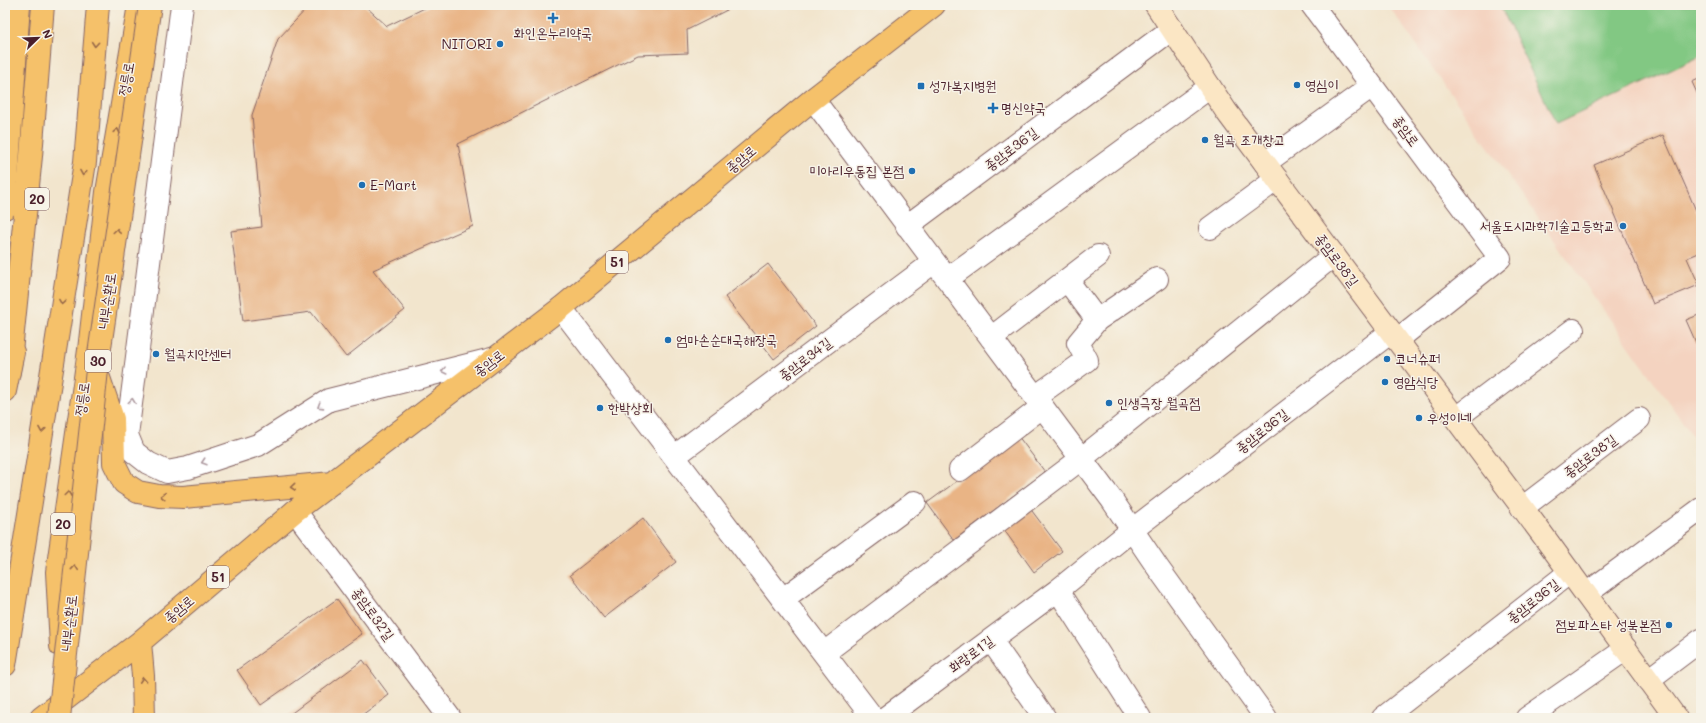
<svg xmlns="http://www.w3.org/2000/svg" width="1706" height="723" viewBox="0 0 1706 723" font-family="Mali,'Poor Story',sans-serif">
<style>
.built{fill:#f4d3c0}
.green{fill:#82c883;stroke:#667457}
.building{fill:#e9b485}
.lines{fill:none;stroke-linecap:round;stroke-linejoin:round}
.street-casing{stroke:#856464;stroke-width:24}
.secondary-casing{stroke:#856464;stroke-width:24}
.primary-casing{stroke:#856464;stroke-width:24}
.highway-casing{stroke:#856464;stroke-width:24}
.street{stroke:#fff;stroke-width:22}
.secondary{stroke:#fbe6c4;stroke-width:22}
.primary{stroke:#f5c16b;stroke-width:22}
.highway{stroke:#f5c16b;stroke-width:22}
.highway-bridge-casing{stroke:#856464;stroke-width:24;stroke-linecap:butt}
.highway-bridge{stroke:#f5c16b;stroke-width:22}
.oneway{stroke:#976848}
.oneway2{stroke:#ae9aa0}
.poi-dot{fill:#1f6fb2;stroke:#f7f3e8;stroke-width:1.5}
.labels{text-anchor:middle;stroke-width:3;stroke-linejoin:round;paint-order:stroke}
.shield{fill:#f7f3e8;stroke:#7e5f64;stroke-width:1}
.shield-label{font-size:13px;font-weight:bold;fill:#4a1f2b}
.poi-label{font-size:14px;fill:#4a1f2b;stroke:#f7f3e8;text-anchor:start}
.street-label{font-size:14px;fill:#4a1f2b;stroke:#f7f3e8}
</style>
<rect width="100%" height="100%" fill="#f7f3e8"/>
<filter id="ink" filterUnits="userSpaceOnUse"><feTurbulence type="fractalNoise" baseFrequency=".025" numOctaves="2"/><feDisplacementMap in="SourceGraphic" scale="8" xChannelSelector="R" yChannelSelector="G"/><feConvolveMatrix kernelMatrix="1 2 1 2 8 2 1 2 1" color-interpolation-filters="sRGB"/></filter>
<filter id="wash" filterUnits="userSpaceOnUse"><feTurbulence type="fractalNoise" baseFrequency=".012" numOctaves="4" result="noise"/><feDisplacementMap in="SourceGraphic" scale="16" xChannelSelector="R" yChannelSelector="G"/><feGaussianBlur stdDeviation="0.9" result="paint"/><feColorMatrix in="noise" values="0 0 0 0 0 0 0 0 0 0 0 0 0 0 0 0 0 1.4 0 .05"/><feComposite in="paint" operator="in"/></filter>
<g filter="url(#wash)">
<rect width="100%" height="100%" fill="#f2e5cd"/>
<path class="built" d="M1388 5H1701V448Z"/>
<path class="green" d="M1500 5H1701V56L1556 124Z"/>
<g id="blocks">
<path class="building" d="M310 5H364L387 26 431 5H737L687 30 688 53 638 55 458 144 473 226 373 270 405 310 346 357 311 312 243 321 231 231 262 227 252 115 278 39Z
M1701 78V102L1692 82Z
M1663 135 1701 222V252L1687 258 1699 285 1653 304 1594 165Z
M768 264 816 326 774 359 725 297Z
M1701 314V354L1686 320Z
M1018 436 1045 472 954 540 927 503Z
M1029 507 1062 551 1034 572 1002 527Z
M643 518 676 562 604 618 570 575Z
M337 599 362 634 261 705 237 670Z
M363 660 389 695 358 718H285Z"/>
</g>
</g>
<g filter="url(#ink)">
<use href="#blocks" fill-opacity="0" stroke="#856464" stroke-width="1"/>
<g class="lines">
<g class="street-casing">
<path id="street" d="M182 5 127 435 134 452 148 463 167 472 188 468 258 445 329 400 496 358
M1312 5 1500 258 1397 340
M813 99 1112 500 1158 568 1266 718
M1265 163 1372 86
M907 226 1172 29
M1210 228 1277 179
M947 279 1210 87
M1067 280 1097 320
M561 308 873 718
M991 338 1098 256
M1035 397 1087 360 1078 343 1097 320 1157 279
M1456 418 1573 330
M675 456 934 262
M960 470 1042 407
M1522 508 1639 419
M295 511 450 718
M1058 590 1140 718
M1586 594 1701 509
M783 599 915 502
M991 640 1045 718
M824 653 1081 459 1334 255
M1648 680 1701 640
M885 718 1058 590 1132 530 1391 332
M1383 718 1570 572
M1527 718 1626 649"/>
</g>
<g class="secondary-casing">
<path id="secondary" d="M1156 5 1226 111 1542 534 1676 718"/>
</g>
<g class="primary-casing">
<path id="primary" d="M5 208 19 5
M96 369 113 419 114 463 124 483 138 492 159 496 183 497 332 483
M5 391 13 352
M140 642 143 676 144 718
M61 646 57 572 89 350 107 192 139 5
M41 718 140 642 295 511 561 308 813 99 934 5"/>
</g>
<g class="highway-casing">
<path id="highway" d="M9 371 31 156 43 5
M5 665 85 162 98 5"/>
</g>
<use href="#street" class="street"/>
<use href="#secondary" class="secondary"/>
<use href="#primary" class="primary"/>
<use href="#highway" class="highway"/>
<g class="highway-bridge-casing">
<path id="highway-bridge" d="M59 718 98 361 150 5"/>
</g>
<use href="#highway-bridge" class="highway-bridge"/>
</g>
<defs><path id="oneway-chevron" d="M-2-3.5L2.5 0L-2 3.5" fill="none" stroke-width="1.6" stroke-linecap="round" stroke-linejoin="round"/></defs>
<g class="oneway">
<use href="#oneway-chevron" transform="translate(95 44) rotate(95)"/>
<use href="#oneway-chevron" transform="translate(117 131) rotate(-80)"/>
<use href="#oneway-chevron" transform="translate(83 173) rotate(99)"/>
<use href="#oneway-chevron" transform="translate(117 231) rotate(-82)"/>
<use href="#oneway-chevron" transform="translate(62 302) rotate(99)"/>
<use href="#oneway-chevron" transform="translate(42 430) rotate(99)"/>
<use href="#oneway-chevron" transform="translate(293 487) rotate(175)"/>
<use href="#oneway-chevron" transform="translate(68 494) rotate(-82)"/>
<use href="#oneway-chevron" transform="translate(163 496) rotate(-176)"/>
<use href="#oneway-chevron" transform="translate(75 568) rotate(-84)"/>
<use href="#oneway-chevron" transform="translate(143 680) rotate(-93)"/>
</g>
<g class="oneway2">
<use href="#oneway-chevron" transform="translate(444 371) rotate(166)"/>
<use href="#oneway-chevron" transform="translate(132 401) rotate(-83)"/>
<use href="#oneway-chevron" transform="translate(320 406) rotate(148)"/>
<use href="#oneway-chevron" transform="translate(204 462) rotate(162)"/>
</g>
</g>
<g class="poi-dot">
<path d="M551 12h4v4h4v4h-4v4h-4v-4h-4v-4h4z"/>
<circle cx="500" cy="44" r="4"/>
<circle cx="1297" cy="85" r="4"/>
<rect x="917" y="82" width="8" height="8" rx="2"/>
<path d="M991 102h4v4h4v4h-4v4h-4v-4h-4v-4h4z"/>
<circle cx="1205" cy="140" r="4"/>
<circle cx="912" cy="171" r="4"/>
<circle cx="362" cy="185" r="4"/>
<circle cx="1623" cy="226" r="4"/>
<circle cx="668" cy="340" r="4"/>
<circle cx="156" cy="354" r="4"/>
<circle cx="1387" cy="359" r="4"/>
<circle cx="1385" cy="382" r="4"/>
<circle cx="1109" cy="403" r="4"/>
<circle cx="600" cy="408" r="4"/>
<circle cx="1419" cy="418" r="4"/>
<circle cx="1669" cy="625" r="4"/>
</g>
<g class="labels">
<g class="shield">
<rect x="25" y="188" width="24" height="22" rx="3"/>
<rect x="606" y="251" width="22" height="22" rx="3"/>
<rect x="85" y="350" width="26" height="22" rx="3"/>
<rect x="51" y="513" width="24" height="22" rx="3"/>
<rect x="207" y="566" width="22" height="22" rx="3"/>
</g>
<g class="shield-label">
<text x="37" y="204">20</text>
<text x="617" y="267">51</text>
<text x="98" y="366">30</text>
<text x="63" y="529">20</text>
<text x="218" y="582">51</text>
</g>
<g class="poi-label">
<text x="553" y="38" text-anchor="middle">화인온누리약국</text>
<text x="492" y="49" text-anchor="end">NITORI</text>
<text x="1305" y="90">영심이</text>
<text x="929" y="91">성가복지병원</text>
<text x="1001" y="113">명신약국</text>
<text x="1213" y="145">월곡 조개창고</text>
<text x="904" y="176" text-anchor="end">미아리우동집 본점</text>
<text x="370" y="190">E-Mart</text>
<text x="1615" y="231" text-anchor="end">서울도시과학기술고등학교</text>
<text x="676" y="345">엄마손순대국해장국</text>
<text x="164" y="359">월곡치안센터</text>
<text x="1395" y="364">코너슈퍼</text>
<text x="1393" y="387">영암식당</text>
<text x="1117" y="408">인생극장 월곡점</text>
<text x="608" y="413">한박상회</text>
<text x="1427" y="423">우성이네</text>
<text x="1661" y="630" text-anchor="end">점보파스타 성북본점</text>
</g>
<g class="street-label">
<text transform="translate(126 79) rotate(-80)" y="5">정릉로</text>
<text transform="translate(1406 131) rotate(54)" y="5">종암로</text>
<text transform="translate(1011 149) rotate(-37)" y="5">종암로36길</text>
<text transform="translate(741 159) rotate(-40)" y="5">종암로</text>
<text transform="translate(1337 260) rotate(53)" y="5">종암로38길</text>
<text transform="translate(107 301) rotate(-82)" y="5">내부순환로</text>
<text transform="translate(805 359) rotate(-37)" y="5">종암로34길</text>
<text transform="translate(489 363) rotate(-37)" y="5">종암로</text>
<text transform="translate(82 399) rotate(-82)" y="5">정릉로</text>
<text transform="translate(1262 431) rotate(-38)" y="5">종암로36길</text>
<text transform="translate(1590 456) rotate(-37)" y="5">종암로38길</text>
<text transform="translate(1533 601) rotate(-38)" y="5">종암로36길</text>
<text transform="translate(179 609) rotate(-40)" y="5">종암로</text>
<text transform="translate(373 614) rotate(54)" y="5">종암로32길</text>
<text transform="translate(69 623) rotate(-84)" y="5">내부순환로</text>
<text transform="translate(971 654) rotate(-36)" y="5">화랑로1길</text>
</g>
</g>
<rect width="1706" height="723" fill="none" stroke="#f7f3e8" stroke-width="20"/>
<g transform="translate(38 38) rotate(67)" stroke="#f7f3e8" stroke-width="3" paint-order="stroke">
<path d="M0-3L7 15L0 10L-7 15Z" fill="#4a1f2b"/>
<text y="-6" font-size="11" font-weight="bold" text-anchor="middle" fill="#4a1f2b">N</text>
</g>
</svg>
